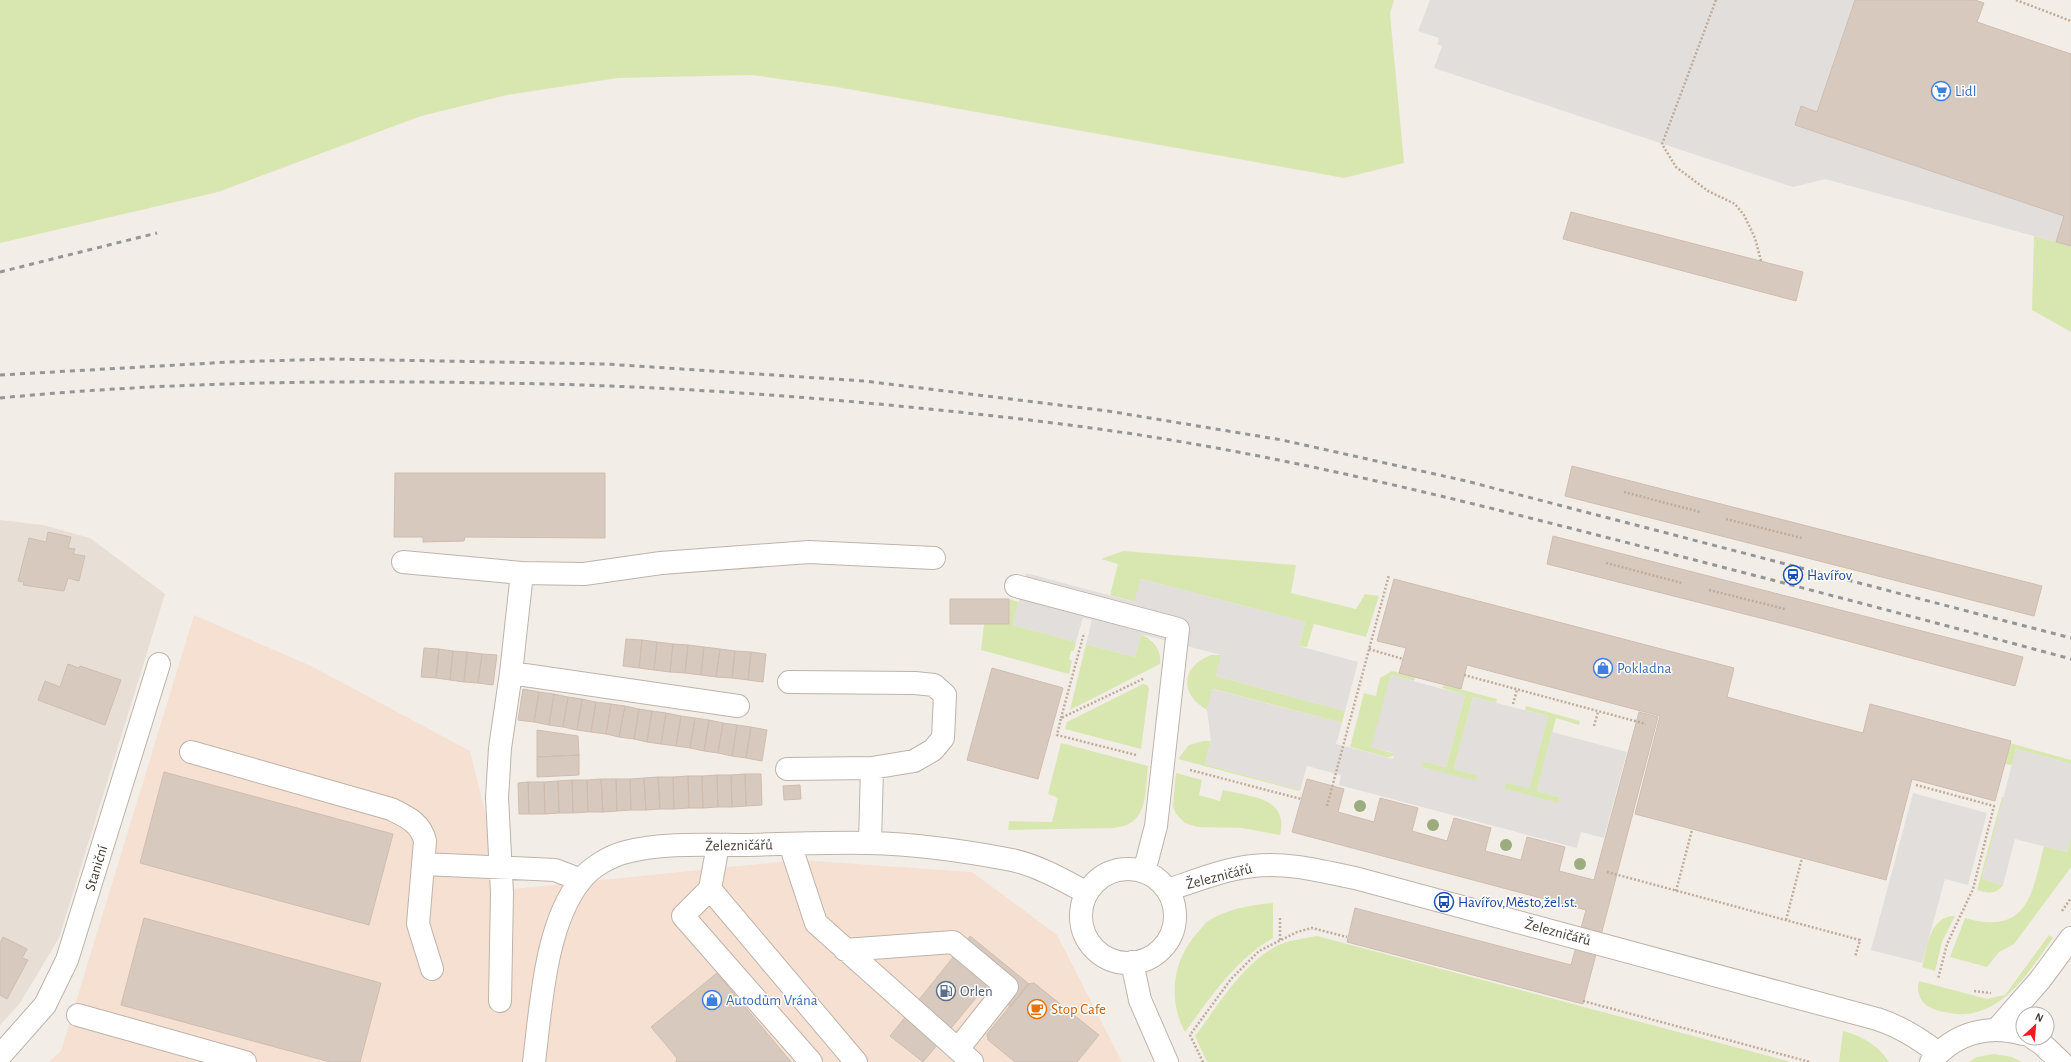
<svg xmlns="http://www.w3.org/2000/svg" width="2071" height="1062" viewBox="0 0 2071 1062" font-family="'Alegreya Sans',sans-serif">
<style>
.residential{fill:#e7ded5}
.commercial{fill:#f5e0d2}
.green{fill:#d8e7b0}
.parking{fill:#e1dedc}
.building{fill:#d8c9bf;stroke:#cfbdaf}
.lines{fill:none;stroke-linecap:round;stroke-linejoin:round}
.minor-casing{stroke:#beb3a9;stroke-width:24}
.path{stroke:#c0ac9b;stroke-width:2.5;stroke-dasharray:2 2;stroke-linecap:butt}
.minor{stroke:#fff;stroke-width:22}
.rail{stroke:#969696;stroke-width:3;stroke-dasharray:5 5;stroke-linecap:butt}
.tree{fill:#9cac7f}
.labels{text-anchor:middle;stroke-width:3;stroke-linejoin:round;paint-order:stroke}
.shop-label{font-size:15px;fill:#366cbe;stroke:#fff;text-anchor:start}
.transit-label{font-size:15px;fill:#164399;stroke:#fff;text-anchor:start}
.street-label{font-size:15px;fill:#463d36;stroke:#fff}
.service-label{font-size:15px;fill:#4e5e75;stroke:#fff;text-anchor:start}
.food-label{font-size:15px;fill:#c56008;stroke:#fff;text-anchor:start}
</style>
<rect width="100%" height="100%" fill="#f3ede7"/>
<path class="residential" d="M0 520 43 525 90 538 165 594 59 938 20 1003 0 1025Z"/>
<path class="commercial" d="M194 615 311 666 470 751 504 890 798 860 972 872 1057 935 1122 1062H49L61 1051Z"/>
<path class="green" d="M0 0H1394L1390 14 1404 163 1344 178 837 87 751 75 618 78 507 95 421 116 218 192 0 243Z
M2034 236 2071 246V332L2032 310Z
M1123 551 1296 565 1291 593 1356 609 1365 594 1379 596 1366 637 1314 624 1307 647 1299 646 1305 622 1141 579 1135 602 1110 595 1118 564 1101 559Z
M1009 599 1019 602 1013 625 1076 642 1074 651H1071L1069 659 1072 661 1069 674 981 650 984 624H1009Z
M1141 634C1153 640 1162 650 1160 664L1070 710 1086 644 1135 657Z
M1211 655H1221L1216 676 1345 711 1342 723 1213 689 1207 710C1179 694 1181 666 1211 655Z
M1392 671 1415 677 1414 681 1391 675 1372 747 1395 754 1390 757H1386L1350 747 1364 693 1376 696 1380 678Z
M1143 684 1147 685 1149 688 1141 749 1065 729 1067 722Z
M1444 685 1497 699 1496 703 1473 697 1454 769 1478 775 1476 782 1421 767 1423 761 1446 767 1465 695 1442 688Z
M1526 706 1580 721 1579 725 1556 718 1537 791 1560 797 1559 804 1504 789 1505 782 1529 788 1548 716 1525 710Z
M1203 741H1211L1205 764 1300 790 1299 791 1178 759 1189 745Z
M1061 743 1148 766C1145 792 1149 825 1114 828L1008 830 1009 821 1052 822 1058 798 1048 794Z
M2010 743 2071 760V764L2016 749 2012 765 2005 764Z
M1176 773 1202 780 1199 795 1220 801 1223 790C1251 797 1289 797 1280 835L1242 828 1198 827 1185 823 1176 814 1173 806Z
M2002 797H2004L1982 879 2003 885C1996 895 1988 893 1977 890Z
M2071 836V867L2014 944 1999 952 1987 967 1950 957 1965 918C2028 936 2032 894 2044 846L2067 852Z
M1273 903V938C1235 960 1211 997 1185 1032 1167 999 1173 959 1198 932 1201 929 1204 924 1208 921 1228 909 1250 905 1273 903Z
M1955 916 1942 942 1935 971 1922 967C1927 948 1929 916 1955 916Z
M2049 935 2053 938C2029 971 2003 1017 1956 1014 1947 1013 1937 1011 1929 1007 1920 1002 1916 991 1919 981L1987 999 2005 995Z
M1317 936 1791 1062H1207L1195 1036C1218 1006 1239 969 1273 948 1286 940 1302 939 1317 936Z
M1843 1031C1862 1036 1878 1045 1889 1062H1839Z
M1994 1054 2012 1057 2022 1062H1969L1977 1057Z"/>
<path class="parking" d="M1430 0H1855L1817 112 1801 107 1795 125 2064 216 2056 242 1825 179 1793 187 1434 68 1442 46 1437 44 1439 38 1418 31Z
M1026 573 1134 602 1141 579 1305 622 1299 646 1358 662 1345 711 1216 676 1221 655 1141 634 1135 657 1086 644 1092 620 1083 618 1076 642 1013 625Z
M1391 675 1465 695 1446 767 1423 761 1422 767 1476 781 1477 775 1454 769 1473 697 1548 716 1529 789 1506 782 1504 789 1559 803 1560 797 1537 791 1552 732 1627 752 1604 838 1581 832 1577 848 1339 785 1341 775 1307 766 1300 790 1205 764 1211 741 1207 710 1212 689 1342 723 1336 744 1393 759 1394 753 1371 747Z
M2016 749 2071 764V836L2067 852 2015 839 2003 885 1982 879Z
M1913 793 1987 813 1968 885 1945 879 1922 963 1871 950Z"/>
<path class="building" d="M1855 0H1975L1984 3 1977 22 2071 54V246L2056 242 2064 216 1795 125 1801 106 1817 112Z
M1571 212 1803 272 1796 301 1563 239Z
M1572 466 2042 586 2034 616 1565 496Z
M395 473H605V538L465 537 464 541 423 542V537H394Z
M48 532 71 537 68 548 75 549 73 554 85 556 79 581 68 578 64 591 23 585 24 582 18 581 29 538 46 542Z
M1553 536 2023 657 2015 686 1788 625 1547 564Z
M1394 579 1734 668 1727 697 1816 721 1863 733 1870 704 2011 741 1995 801 1912 779 1886 880 1635 814 1660 716 1467 665 1461 689 1399 673 1406 648 1377 641Z
M950 599H1009V624H950Z
M626 639 642 640 639 668 623 666Z
M642 640 657 642 654 670 639 668Z
M657 642 673 644 670 672 654 670Z
M673 644 688 645 685 673 670 672Z
M688 645 704 647 701 675 685 673Z
M704 647 720 649 716 677 701 675Z
M424 648 439 649 436 678 421 677Z
M439 649 453 651 450 680 436 678Z
M720 649 735 651 732 678 716 677Z
M453 651 467 652 464 682 450 680Z
M735 651 751 652 748 680 732 678Z
M467 652 482 654 478 683 464 682Z
M751 652 766 654 763 682 748 680Z
M482 654 497 655 493 685 478 683Z
M68 664 79 668 80 666 121 680 105 725 38 700 45 681 60 687Z
M992 668 1063 688 1038 779 967 760Z
M523 689 539 692 534 722 518 720Z
M539 692 554 694 549 725 534 722Z
M554 694 568 697 563 727 549 725Z
M568 697 582 699 577 730 563 727Z
M582 699 596 702 591 732 577 730Z
M596 702 611 704 606 734 591 732Z
M611 704 625 706 619 737 606 734Z
M625 706 639 709 634 739 619 737Z
M639 709 652 711 647 742 634 739Z
M652 711 666 713 661 744 647 742Z
M1639 712 1658 717 1583 1004 1347 942 1355 908 1571 965 1586 910 1292 832 1307 779 1344 789 1338 812 1374 822 1380 798 1418 808 1412 831 1447 841 1454 818 1491 828 1485 851 1521 860 1527 837 1565 847 1559 871 1594 880Z
M666 713 681 716 676 746 661 744Z
M681 716 695 718 690 748 676 746Z
M695 718 709 720 704 751 690 748Z
M709 720 723 723 718 753 704 751Z
M723 723 737 725 732 756 718 753Z
M737 725 751 727 746 758 732 756Z
M751 727 767 730 762 761 746 758Z
M537 730 578 736 579 755 537 757Z
M579 755V775L537 777V757Z
M164 772 393 834 369 925 140 863Z
M745 774 746 806 732 807 731 775Z
M745 774H761L762 805 746 806Z
M717 775 718 807 703 808 702 776Z
M717 775H731L732 807H718Z
M688 776 689 808 674 809 673 777Z
M688 776H702L703 808H689Z
M658 777 660 809 646 810 644 778Z
M658 777H673L674 809H660Z
M644 778 646 810H631L630 779Z
M601 779H616L617 811 603 812Z
M601 779 603 812H588L587 780Z
M616 779H630L631 810 617 811Z
M572 780H587L588 812 573 813Z
M572 780 573 813H559L558 781Z
M558 781 559 813 545 814 544 782Z
M528 782 529 814H519L518 783Z
M528 782H544L545 814H529Z
M800 785 801 799 784 800 783 786Z
M144 918 381 983 360 1062H330L121 1005Z
M970 936 1029 984 1011 1007 985 987 923 1062 890 1036Z
M3 937 27 949 22 958 28 960 7 999 0 995V943Z
M717 973 791 1062H676L677 1058 651 1027Z
M1034 983 1099 1035 1077 1062H1015L988 1040 987 1034 1028 984Z"/>
<g class="lines">
<g class="minor-casing">
<path id="minor" d="M403 562 522 573 584 574 661 563 809 552 934 558
M1016 586 1178 629 1156 826 1144 872
M511 673 522 573
M191 752 391 809C407 817 421 823 425 841L418 924 432 969
M787 769 872 768 914 761 933 750 943 738 945 695 934 685 915 683 789 682
M870 843 872 768
M790 844 816 923 972 1062
M718 845 710 889 683 916 811 1062
M424 864 555 870 581 880
M1081 916a47 47 0 1 1 94 0a47 47 0 1 1-94 0Z
M710 889 856 1062
M1168 890C1195 881 1224 869 1253 866 1288 862 1321 871 1355 878L1877 1019C1899 1026 1920 1039 1938 1053
M845 950 953 942 1007 987 958 1049
M1132 962 1140 1000 1167 1062
M500 1001 502 893 497 798 500 748 511 673 738 706
M78 1015 245 1062
M1997 1029 2040 980 2071 938
M2033 1038 2042 1044 2061 1062
M0 1056 45 1005 67 960 159 664
M534 1062C541 1007 545 924 581 880 591 867 610 856 626 852 663 842 709 845 747 845 788 844 829 842 869 843 917 844 965 851 1012 860 1039 866 1063 880 1087 893
M1931 1062C1954 1033 1988 1024 2023 1034"/>
</g>
<path class="path" d="M1716 0 1662 144 1676 167 1708 191 1735 204 1744 215 1755 238 1761 261
M2016 0 2071 21
M1624 492 1700 512
M1726 519 1802 538
M1606 563 1682 583
M1709 590 1785 609
M1369 649 1403 659
M1464 675 1646 724
M1513 704 1517 690
M1061 718 1084 633
M1594 726 1598 712
M1136 755 1057 735 1061 718 1145 678
M1190 770 1301 799
M1916 785 1994 806 1973 889 1947 944 1938 979
M1327 806 1389 575
M1607 872 1860 940 1855 957
M1676 891 1692 830
M2062 911 2071 898
M1786 920 1802 858
M1280 940V917
M1974 991 1991 993
M1583 1001 1810 1062
M1203 1062 1190 1035 1231 979 1259 951 1297 932 1312 928 1347 937"/>
<use href="#minor" class="minor"/>
<path class="rail" d="M0 272 157 233
M0 375 230 362 331 359 606 364 864 381 1108 411 1282 440 1466 481 2071 638
M0 398C165 382 330 380 496 383 640 385 784 394 928 409 1019 418 1110 429 1200 445 1335 469 1468 502 1601 536 1758 576 1915 617 2071 659"/>
</g>
<g class="tree">
<circle cx="1360" cy="806" r="6"/>
<circle cx="1433" cy="825" r="6"/>
<circle cx="1506" cy="845" r="6"/>
<circle cx="1580" cy="864" r="6"/>
</g>
<defs>
<g id="supermarket-ring" transform="scale(1)"><circle r="9.5" fill="#fff" stroke="#3f7fe0" stroke-width="1.5"/><path d="M-6-5.5h2.5l.6 2H6L4.5 2H-2.5L-4.4-4H-6ZM-1.5 3.2a1.3 1.3 0 1 0 .1 0ZM3 3.2a1.3 1.3 0 1 0 .1 0Z" fill="#3f7fe0"/></g>
<g id="station-ring" transform="scale(1)"><circle r="9.5" fill="#fff" stroke="#1a4fb4" stroke-width="1.5"/><path d="M-3-6H3Q5-6 5-4V2Q5 4 3 4L4.5 6H3L1.5 4h-3L-3 6H-4.5L-3 4Q-5 4-5 2V-4Q-5-6-3-6ZM-3.5-4v3h7v-3ZM-3.5 1v1.5H-2V1ZM2 1v1.5H3.5V1Z" fill="#1a4fb4"/></g>
<g id="shop-ring" transform="scale(1)"><circle r="9.5" fill="#fff" stroke="#3f7fe0" stroke-width="1.5"/><path d="M-5-2.5h2.3a2.7 3.5 0 0 1 5.4 0H5L5.5 6h-11ZM-1.5-2.5h3a1.5 2.3 0 0 0-3 0Z" fill="#3f7fe0"/></g>
<g id="bus-ring" transform="scale(1)"><circle r="9.5" fill="#fff" stroke="#1a4fb4" stroke-width="1.5"/><path d="M-5-6H5V4H4V6H2V4H-2V6H-4V4H-5ZM-3.5-4V0h7V-4ZM-3.5 1.2v1.5H-2V1.2ZM2 1.2v1.5H3.5V1.2Z" fill="#1a4fb4"/></g>
<g id="fuel-ring" transform="scale(1)"><circle r="9.5" fill="#fff" stroke="#5c6f8a" stroke-width="1.5"/><path d="M-5.5-6h7V0h2V4h1.3V-2.5L3-4.5l.8-.8L6-3V5H2.5V1h-1V6h-7ZM-4.2-4.7v3.2H.2V-4.7Z" fill="#5c6f8a"/></g>
<g id="cafe-ring" transform="scale(1)"><circle r="9.5" fill="#fff" stroke="#e8710a" stroke-width="1.5"/><path d="M-5.5-4.5H6V0H3Q3 3.5 0 3.5H-2.5Q-5.5 3.5-5.5 0ZM3-3.2v2h1.7v-2ZM-6 4.5H4V6H-6Z" fill="#e8710a"/></g>
</defs>
<g fill-rule="evenodd">
<use href="#supermarket-ring" x="1941" y="91"/>
<use href="#station-ring" x="1793" y="575"/>
<use href="#shop-ring" x="1603" y="668"/>
<use href="#bus-ring" x="1444" y="902"/>
<use href="#fuel-ring" x="946" y="991"/>
<use href="#shop-ring" x="712" y="1000"/>
<use href="#cafe-ring" x="1037" y="1009"/>
</g>
<g class="labels">
<g class="shop-label">
<text x="1955" y="96">Lidl</text>
<text x="1617" y="673">Pokladna</text>
<text x="726" y="1005">Autodům Vrána</text>
</g>
<g class="transit-label">
<text x="1807" y="580">Havířov</text>
<text x="1458" y="907">Havířov,Město,žel.st.</text>
</g>
<g class="street-label">
<text transform="translate(739 845) rotate(-1)" y="5">Železničářů</text>
<text transform="translate(96 868) rotate(-73)" y="5">Staniční</text>
<text transform="translate(1219 876) rotate(-14)" y="5">Železničářů</text>
<text transform="translate(1558 932) rotate(15)" y="5">Železničářů</text>
</g>
<g class="service-label">
<text x="960" y="996">Orlen</text>
</g>
<g class="food-label">
<text x="1051" y="1014">Stop Cafe</text>
</g>
</g>
<g transform="translate(2035 1026) rotate(26)"><circle r="19" fill="#ffffff" stroke="#b5b1af"/>
<path d="M0-3L7 15L0 10L-7 15Z" fill="#f71921"/>
<text y="-6" font-size="11" font-weight="bold" text-anchor="middle" fill="#463d36">N</text>
</g>
</svg>
